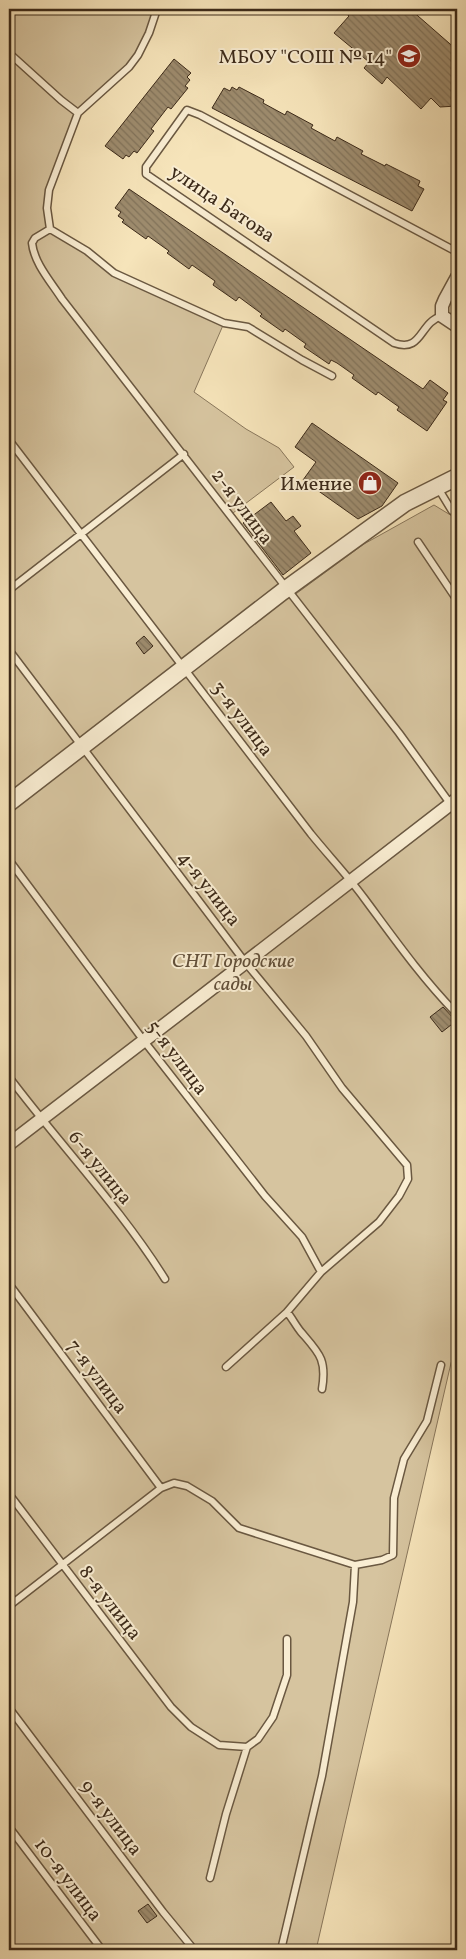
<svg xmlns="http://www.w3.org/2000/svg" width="466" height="1959" viewBox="0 0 466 1959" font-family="Vollkorn,serif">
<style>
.green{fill:#d6c49f;stroke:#89775c}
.building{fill:url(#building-back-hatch);stroke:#3c2a19}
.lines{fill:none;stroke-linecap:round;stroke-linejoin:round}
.service-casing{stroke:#6a5841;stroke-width:9}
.minor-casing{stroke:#6a5841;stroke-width:15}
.tertiary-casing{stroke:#6a5841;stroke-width:19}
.service{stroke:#f9edd2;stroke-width:6}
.minor{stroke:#f9edd2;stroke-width:12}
.tertiary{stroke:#f9edd2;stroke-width:16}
.labels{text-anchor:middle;stroke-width:4;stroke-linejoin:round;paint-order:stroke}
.poi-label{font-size:20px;fill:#3c2a19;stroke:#f9edd2;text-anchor:end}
.street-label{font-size:20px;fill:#3c2a19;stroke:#f9edd2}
.park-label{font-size:20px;font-style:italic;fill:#62503a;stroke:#f9edd2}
</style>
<defs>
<pattern id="building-back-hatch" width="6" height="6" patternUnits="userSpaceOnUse" patternTransform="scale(1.25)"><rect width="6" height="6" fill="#9d8b6d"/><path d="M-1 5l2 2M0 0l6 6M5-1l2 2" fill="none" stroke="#817259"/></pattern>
</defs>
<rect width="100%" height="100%" fill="#f6e4ba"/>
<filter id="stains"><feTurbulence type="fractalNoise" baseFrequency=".004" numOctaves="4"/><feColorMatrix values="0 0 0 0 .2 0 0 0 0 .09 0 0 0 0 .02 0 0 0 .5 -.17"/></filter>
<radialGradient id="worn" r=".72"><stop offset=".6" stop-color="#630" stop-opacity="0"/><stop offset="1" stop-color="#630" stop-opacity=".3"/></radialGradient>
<path class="green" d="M9 9H157L138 55 83 108 49 190 50 229 114 273 224 323 194 392 246 429 279 448 294 467 233 513 293 596 364 544 434 505 457 519V1346L451 1363 316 1950H9Z"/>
<path class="building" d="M341 9H410L457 50V106L440 107 431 98 421 109 387 77 382 84 364 68 369 62 334 33 349 16Z
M174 59 191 73 187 77 190 80 185 86 188 88 171 109 168 107 151 129 154 131 137 153 134 151 129 157 126 155 123 159 105 146Z
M232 87 237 90 239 87 264 100 263 103 285 115 287 111 313 125 311 128 335 141 337 137 363 151 361 154 385 166 386 164 420 181 418 186 424 189 412 211 212 108 224 88 230 91Z
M129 189 423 389 430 380 448 393 443 400 447 402 427 431 397 410 399 407 378 392 376 395 352 378 354 375 337 363 331 360 329 364 304 347 306 344 285 329 283 332 260 316 262 314 239 297 236 301 213 285 215 281 192 265 189 269 167 253 169 251 148 236 146 239 122 222 124 220 118 216 121 212 115 208Z
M312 423 398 483 382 506 358 519 303 480 316 462 295 447Z
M271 502 286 521 293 516 301 526 294 531 311 553 283 575 243 523Z
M144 636 153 646 144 654 136 643Z
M443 1007 456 1021 442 1032 430 1017Z
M148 1904 157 1916 147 1923 138 1911Z"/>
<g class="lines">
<g class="service-casing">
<path id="service" d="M157 9 149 33 138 55 129 67 78 113 49 190 47 208 50 229 87 251 114 273 224 323 248 327 302 360 332 376
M9 53 61 100 78 113
M50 229 35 238 32 243C34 263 51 282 62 299L399 733 457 813
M442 316C419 322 423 353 394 343L146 174V167L187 110 200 115 457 252
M9 440 311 834C328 855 348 876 364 898 393 937 421 977 455 1012H457
M438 488 452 511 457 514
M418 542 457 600
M9 590 184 454
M9 650 245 962 306 1036 342 1088 407 1165 408 1179 399 1196 379 1222 321 1272 287 1312C292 1318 296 1326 301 1332 319 1353 327 1359 322 1389
M9 860 144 1041 265 1196 302 1237 321 1272
M9 1077C60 1145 120 1207 165 1279
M9 1284 161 1488
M226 1367 287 1312
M9 1494 171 1707 191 1727 219 1745 247 1747 258 1739 273 1717 287 1675V1639
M9 1606 161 1488 174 1483 187 1486 212 1501 239 1528 355 1565
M9 1708 163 1912 191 1946
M9 1827 102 1950
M210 1878 226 1814 247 1747
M281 1950 322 1776 353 1602 355 1565 382 1560 393 1555 394 1498 404 1459 427 1421 441 1365"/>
</g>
<g class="minor-casing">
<path id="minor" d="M457 277 445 299 442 306V316L457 326
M9 1144C159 1030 308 914 457 799"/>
</g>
<g class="tertiary-casing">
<path id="tertiary" d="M9 803 282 592 405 503 457 477"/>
</g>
<use href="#service" class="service"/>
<use href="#minor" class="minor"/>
<use href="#tertiary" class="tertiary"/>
</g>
<defs>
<g id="school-disc" transform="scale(1.25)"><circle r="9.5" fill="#8f2418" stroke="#f9edd2"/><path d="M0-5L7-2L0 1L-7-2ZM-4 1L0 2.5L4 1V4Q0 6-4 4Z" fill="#fff"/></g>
<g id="shop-disc" transform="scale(1.25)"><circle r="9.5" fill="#8f2418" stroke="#f9edd2"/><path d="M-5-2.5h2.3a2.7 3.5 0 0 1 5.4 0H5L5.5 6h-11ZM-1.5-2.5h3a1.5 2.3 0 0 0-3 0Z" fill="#fff"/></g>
</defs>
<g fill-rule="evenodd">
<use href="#school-disc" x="409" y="56"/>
<use href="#shop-disc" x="370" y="483"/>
</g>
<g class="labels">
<g class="poi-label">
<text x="392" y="63">МБОУ "СОШ № 14"</text>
<text x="352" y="490">Имение</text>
</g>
<g class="street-label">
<text transform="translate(223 203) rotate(34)" y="7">улица Батова</text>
<text transform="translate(243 506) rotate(53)" y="7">2-я улица</text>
<text transform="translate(243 718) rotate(53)" y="7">3-я улица</text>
<text transform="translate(210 888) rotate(52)" y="7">4-я улица</text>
<text transform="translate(178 1057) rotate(53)" y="7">5-я улица</text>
<text transform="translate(101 1167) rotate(51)" y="7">6-я улица</text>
<text transform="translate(98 1376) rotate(53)" y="7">7-я улица</text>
<text transform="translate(111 1602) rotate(52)" y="7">8-я улица</text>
<text transform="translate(112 1817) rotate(53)" y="7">9-я улица</text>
<text transform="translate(69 1879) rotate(53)" y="7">10-я улица</text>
</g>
<g class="park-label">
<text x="233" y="967">СНТ Городские<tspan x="233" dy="23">сады</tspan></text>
</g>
</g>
<rect width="466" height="1959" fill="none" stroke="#f6e4ba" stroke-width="30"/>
<rect x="10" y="10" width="446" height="1939" fill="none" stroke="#3c2a19" stroke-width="2.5"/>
<rect x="15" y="15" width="436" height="1929" fill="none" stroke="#3c2a19"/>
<rect width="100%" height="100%" filter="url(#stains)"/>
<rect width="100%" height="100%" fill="url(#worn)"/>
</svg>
